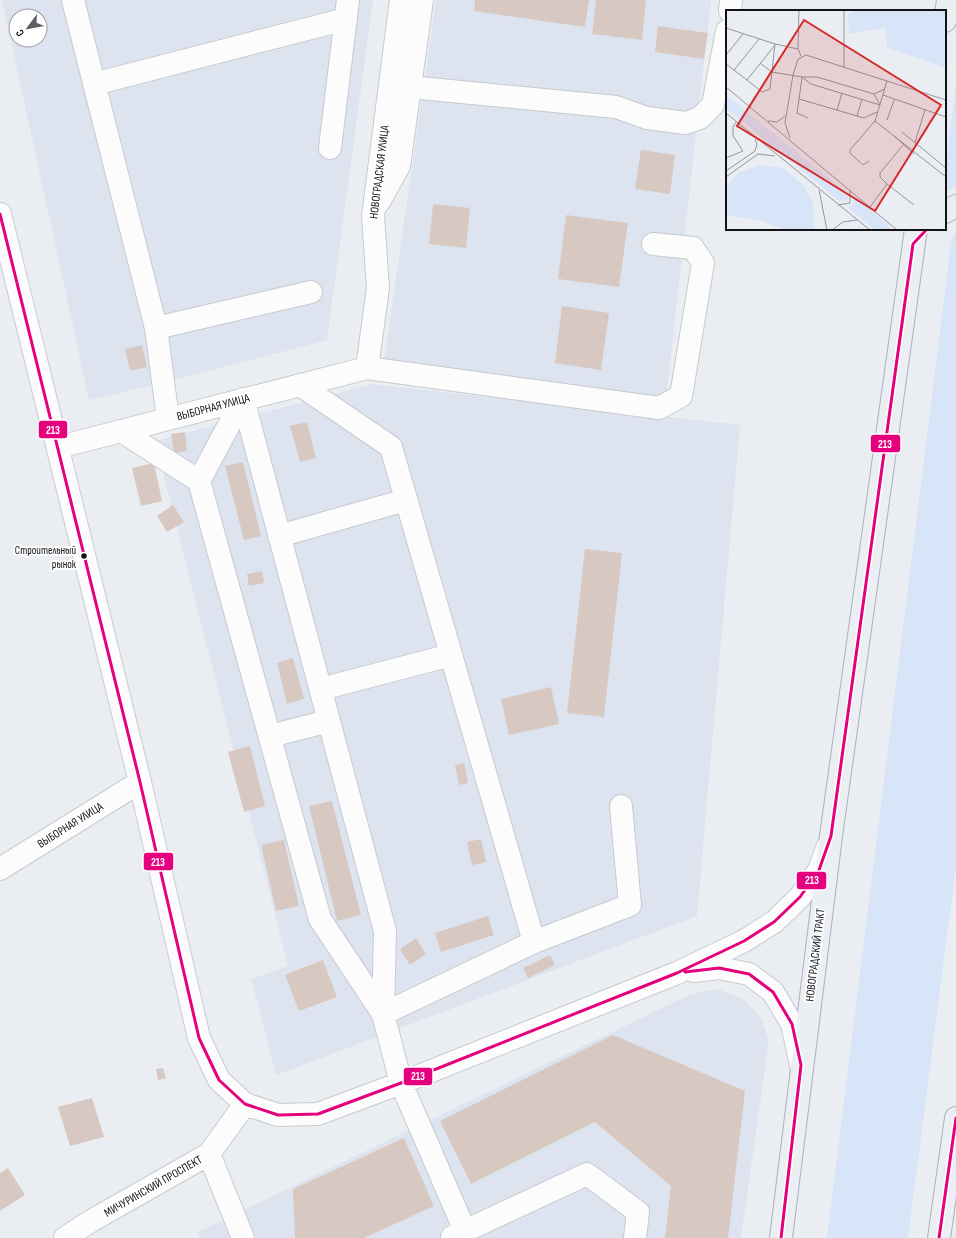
<svg xmlns="http://www.w3.org/2000/svg" width="956" height="1238" viewBox="0 0 956 1238" font-family="'Sofia Sans Condensed',sans-serif">
<style>
.built{fill:#dde4ef;fill-rule:evenodd}
.green{fill:#d8e5f8}
.building{fill:#d7c9c2}
.lines{fill:none;stroke-linecap:round;stroke-linejoin:round}
.minor-casing{stroke:#c7cace;stroke-width:24}
.major-casing{stroke:#aab1ba;stroke-width:24}
.minor{stroke:#fcfcfd;stroke-width:22}
.major{stroke:#ebeef3;stroke-width:22}
.bus-1-casing{stroke:#fff;stroke-width:6}
.bus-1{stroke:#e5007d;stroke-width:3}
.bus-dot{fill:#101215;stroke:#fff;stroke-width:1.5}
.labels{text-anchor:middle;stroke-width:3.5;stroke-linejoin:round;paint-order:stroke}
.bus-label{font-size:11px;fill:#101215;stroke:#fff;text-anchor:end}
.street-label{font-size:12px;fill:#101215;stroke:#fff}
.inset-road{fill:none;stroke:#93969a;stroke-width:1}
.view{fill:#d62828;fill-opacity:0.15;stroke:#d62828;stroke-width:2}
.inset-edge{fill:none;stroke:#101215;stroke-width:2}
.line-badge{stroke:#fff;stroke-width:1.5}
.badge-label{font-size:11px;text-anchor:middle;font-weight:bold;fill:#fff}
</style>
<rect width="100%" height="100%" fill="#eaeef2"/>
<path class="built" d="M2 0H373L327 340 163 383 89 400ZM16 16H40V40H16Z
M436 0H711L666 400 384 361Z
M372 384 740 425 697 916 276 1075 251 979 288 966 155 441Z
M718 989 743 999 761 1018 769 1040 741 1238H200L198 1232 691 994Z"/>
<path class="green" d="M956 88V187L945 191V166Z
M956 230V866L908 1238H827L951 243Z"/>
<path class="building" d="M475 0H589L585 27 474 11Z
M596 0H646L642 40 592 34Z
M658 26 708 33 704 59 655 52Z
M641 150 675 155 670 194 635 189Z
M433 204 470 208 466 248 429 244Z
M566 215 628 223 619 287 558 279Z
M562 306 609 313 601 370 555 363Z
M142 345 147 367 130 371 125 349Z
M307 422 316 458 300 462 290 426Z
M185 432 187 451 174 453 171 434Z
M243 462 261 536 244 540 225 466Z
M154 463 162 501 141 506 132 468Z
M173 505 184 522 167 532 157 516Z
M585 549 622 553 604 717 567 713Z
M262 571 264 583 249 586 247 574Z
M293 658 304 699 287 704 277 663Z
M551 687 559 724 509 735 501 699Z
M250 746 265 806 244 812 228 752Z
M464 763 468 783 459 785 455 765Z
M332 801 361 915 337 921 309 806Z
M481 839 486 862 472 865 467 842Z
M284 840 299 906 276 911 261 845Z
M488 916 494 935 441 952 435 933Z
M416 938 426 954 410 965 400 949Z
M550 955 555 965 528 978 523 968Z
M323 960 337 997 299 1011 285 975Z
M613 1035 745 1091 728 1238H665L671 1186 595 1122 471 1184 440 1121Z
M163 1068 166 1078 158 1080 156 1069Z
M92 1098 104 1137 70 1146 58 1107Z
M404 1138 434 1206 364 1238H295L293 1189Z
M8 1168 25 1195 0 1211V1173Z"/>
<g class="lines">
<g class="minor-casing">
<path id="minor" d="M73 0 156 328 168 419
M730 11 731 0
M94 84 346 19
M410 87 616 107 647 118 686 123 700 118 713 105 727 31
M330 148 348 0
M379 202 399 166 422 0
M0 214 140 782 199 1038 219 1080 245 1104 278 1115 318 1114 401 1083 677 973 744 941 774 922 800 897 819 870 827 848
M156 328 311 292
M367 368 378 288 373 216 401 0
M243 399 385 931 383 1014 534 942 391 447 300 385
M121 431 199 481 320 919 383 1014 401 1083 465 1231V1238
M59 447 367 368 659 408 681 396 703 263 693 248 653 244
M199 481 243 399
M279 536 406 500
M321 689 451 655
M270 736 329 721
M0 869 140 782
M534 942 630 905 621 806
M694 971 719 968 749 974 773 992 792 1024 801 1065
M209 1154 243 1238
M452 1237 587 1174 638 1212 635 1238
M65 1238 91 1221 209 1154 245 1104"/>
</g>
<g class="major-casing">
<path id="major" d="M945 21 948 0
M945 212 956 206
M781 1238 831 836 916 229
M939 1238 956 1118"/>
</g>
<use href="#minor" class="minor"/>
<use href="#major" class="major"/>
<g class="bus-1-casing">
<path id="bus-1" d="M0 214 140 782 199 1038 219 1080 245 1104 278 1115 318 1114 401 1083 677 973 744 941 774 922 800 897 819 870 831 836 913 244 927 229
M685 972 719 968 749 974 773 992 792 1024 801 1065 781 1238
M939 1238 956 1118"/>
</g>
<use href="#bus-1" class="bus-1"/>
</g>
<circle class="bus-dot" cx="84" cy="556" r="3.5"/>
<g class="labels">
<g class="bus-label">
<text x="76" y="554">Строительный<tspan x="76" dy="14">рынок</tspan></text>
</g>
<g class="street-label">
<text transform="translate(379 172) rotate(-83)" y="4">НОВОГРАДСКАЯ УЛИЦА</text>
<text transform="translate(213 407) rotate(-15)" y="4">ВЫБОРНАЯ УЛИЦА</text>
<text transform="translate(70 825) rotate(-32)" y="4">ВЫБОРНАЯ УЛИЦА</text>
<text transform="translate(815 955) rotate(-83)" y="4">НОВОГРАДСКИЙ ТРАКТ</text>
<text transform="translate(153 1186) rotate(-30)" y="4">МИЧУРИНСКИЙ ПРОСПЕКТ</text>
</g>
</g>
<g transform="translate(726 10)">
<rect width="220" height="220" fill="#eaeef2"/>
<path d="M127 0H220V58L161 38 159 17 123 24 122 4ZM0 85 122 184V191H113L0 98ZM35 155 58 158 79 177 87 193 88 220H58L36 211 0 205V177L13 162ZM128 186 155 209 166 220H149L122 198 126 194Z" fill="#d8e5f8"/>
<path class="inset-road" d="M73 0 72 39 75 46M118 0V57M0 18 49 34 72 39M0 45 17 24M34 53 46 62 76 67H91L148 84 159 79M0 54 21 70 49 35M8 60 33 29M21 70 36 82 44 79 49 34M0 77 171 220M148 84 154 95M157 85 220 107M73 89 71 103 82 108M111 100 116 83M151 102 138 108 73 89 76 67 85 74 154 95M0 103 144 220M131 106 136 89M161 110 168 90M42 111 51 112 59 106M149 111 220 167M176 122 220 158M167 125 188 144M64 128 59 113 67 65 72 49 80 45 220 90M189 132 199 100M0 148 17 141 7 126V117L10 112M143 151 137 155 124 143V140L149 111 161 71M0 161 29 141 31 134 29 129M0 167 32 144 49 146M161 174 154 167V163L177 135M93 180 101 220M112 195 124 193V180M144 197 161 174 188 195M106 220 117 212 131 210"/>
<path class="view" d="M78 10 215 95 149 201 11 116Z"/>
<rect width="220" height="220" class="inset-edge"/>
</g>
<g class="line-badge">
<rect x="38" y="420" width="30" height="19" rx="4" fill="#e5007d"/>
<rect x="870" y="434" width="31" height="19" rx="4" fill="#e5007d"/>
<rect x="143" y="852" width="31" height="19" rx="4" fill="#e5007d"/>
<rect x="796" y="871" width="31" height="19" rx="4" fill="#e5007d"/>
<rect x="403" y="1067" width="30" height="19" rx="4" fill="#e5007d"/>
</g>
<g class="badge-label">
<text x="53" y="434">213</text>
<text x="885" y="448">213</text>
<text x="158" y="866">213</text>
<text x="812" y="884">213</text>
<text x="418" y="1080">213</text>
</g>
<g transform="translate(28 28) rotate(238)"><circle r="19" fill="#ffffff" stroke="#9fa0a1"/>
<path d="M0-3L7 15L0 10L-7 15Z" fill="#5c5f62"/>
<text y="-6" font-size="11" font-weight="bold" text-anchor="middle" fill="#101215">С</text>
</g>
</svg>
